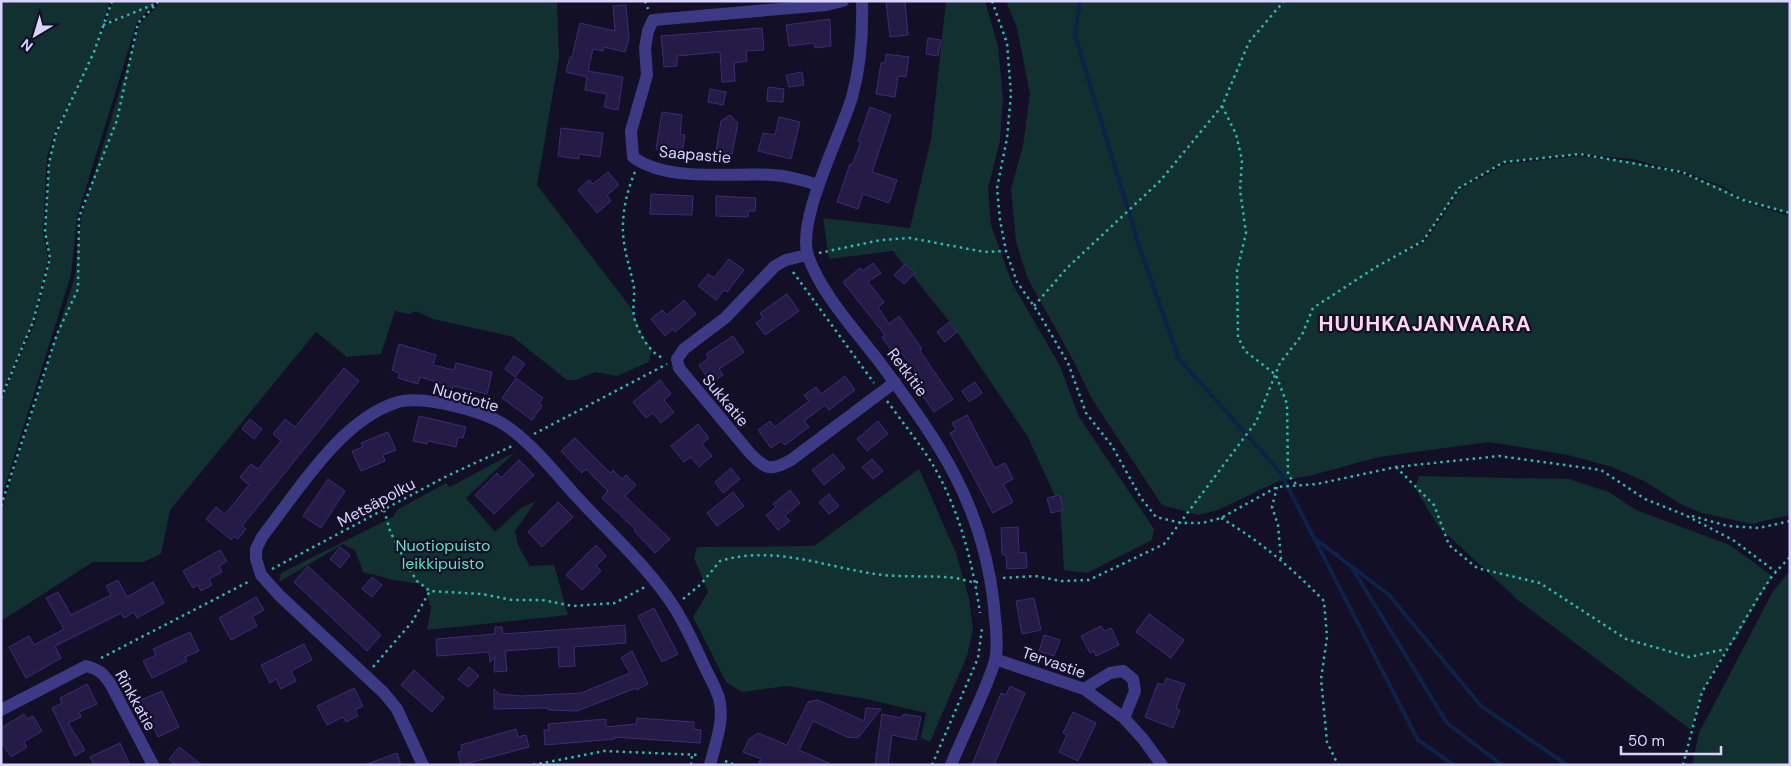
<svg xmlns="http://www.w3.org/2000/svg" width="1791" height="766" viewBox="0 0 1791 766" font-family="'DM Sans',sans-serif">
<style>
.green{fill:#12302f}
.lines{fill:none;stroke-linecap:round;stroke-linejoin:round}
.stream{stroke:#0c2248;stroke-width:4}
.building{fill:#241b47;stroke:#3b2d73}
.path{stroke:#2fb8b0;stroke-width:2.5;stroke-dasharray:2.5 4;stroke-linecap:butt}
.minor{stroke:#3d3a85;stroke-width:12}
.labels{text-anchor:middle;stroke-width:4.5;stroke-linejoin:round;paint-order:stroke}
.street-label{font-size:16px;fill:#d9d4ff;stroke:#130f26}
.park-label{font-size:16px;fill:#5fe0c0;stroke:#130f26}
.district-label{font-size:21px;font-weight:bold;letter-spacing:1px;fill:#ffd6f0;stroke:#130f26}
</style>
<rect width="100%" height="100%" fill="#130f26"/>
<path class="green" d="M1 1H110L98 40 105 25 132 13 105 23 113 1H156L137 22 77 217 71 275 1 499V400L35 323 50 258 45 232 49 163 56 133 82 76 55 132 47 157 43 232 48 258 33 322 1 395Z
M162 1H557L559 58 537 185 631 308 643 337 652 349 649 362 617 376 595 372 576 380H567L513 337 433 319 416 311 409 314 395 311 381 354 347 357 316 332 170 510 161 554 144 562H93L1 621V512L75 276 81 218 140 24Z
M946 1H985L998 46 1003 98 1000 140 988 188 991 225 1012 283 1060 366 1079 417 1154 529 1152 540 1087 573 1064 570 1060 507 1028 437 952 325 893 251 829 259 823 218 910 228 931 139Z
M1006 1H1790V214L1743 200 1724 187 1690 174 1632 159 1580 154 1504 162 1460 188 1423 241 1385 261 1424 243 1461 189 1505 164 1580 156 1632 161 1689 176 1723 188 1742 201 1790 216V515L1752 524 1702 513 1682 505 1646 482 1612 467 1568 455 1489 442 1379 457 1309 476 1279 481 1218 510 1199 515 1162 505 1092 399 1073 360 1027 277 1016 242 1011 189 1023 146 1030 94 1017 28Z
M515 452 466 498 495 532 521 508 536 501 515 531 518 545 530 566 554 565 568 615 427 630 431 609 425 588 420 584 393 580 363 572 355 550 343 544 279 582 281 573 393 517 397 510 446 483 450 487Z
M919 469 956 553 969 599 973 630 967 656 930 742 921 738 926 713 866 699 787 686 742 692 726 682 693 617 708 592 694 558 697 547 814 546Z
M1419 476 1569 479 1609 492 1636 510 1730 545 1772 576 1736 639 1726 649 1702 692 1691 730 1519 601 1438 526 1415 488Z
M1790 571V765H1692L1699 733 1773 591Z"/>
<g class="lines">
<path class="stream" d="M1080 1 1075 35 1139 246 1179 359 1280 472 1418 740 1454 765
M1317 540 1389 595 1481 706 1567 765
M1351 566 1447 723 1502 765"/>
</g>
<path class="building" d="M886 1H905L908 35 890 37Z
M626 5 629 38 625 52 604 47 603 51 593 49 588 71 623 77 618 110 604 107 607 94 585 90 587 77 566 72 570 57H572L580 23 615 31 613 6Z
M830 19 831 46 815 48 814 43 789 46 786 25Z
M762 28 764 50 746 51 747 61 734 63 735 81 722 82 720 52 677 56V66L664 67 661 36Z
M928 38 941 40 938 56 926 54Z
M886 54 909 57 906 77 898 76 895 97 876 94 881 63H885Z
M802 72 804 85 789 87 786 75Z
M768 87 784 89 783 102 767 101Z
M710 89 726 92 723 105 708 102Z
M870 107 891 115 872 172 897 180 889 203 863 194 858 209 837 202 850 164 852 165 861 142 858 141Z
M662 112 682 115 680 134 685 135 682 153 656 149Z
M730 115 738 123 732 154 716 151 721 121Z
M779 117 800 122 791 159 758 151 763 133 775 135Z
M561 128 603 133 600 157 579 154V159L558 156Z
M608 172 619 185 607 195 611 201 597 213 578 190 589 180 593 184Z
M651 194 693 196 692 215 650 214Z
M716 196 756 198 755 211H748V217L716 216Z
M729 259 744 270 727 292 724 290 716 300 698 286 708 274 714 278Z
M873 263 881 273 868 282 884 302 878 307 889 324 899 316 922 349 920 351 953 399 934 412 914 384 918 381 914 376 917 374 900 351 895 355 882 337 885 335 843 282 860 268 862 271Z
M905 264 915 273 904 284 894 275Z
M787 294 799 311 765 335 756 323 763 318 760 313Z
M684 300 696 314 675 332 673 329 665 336 651 319 662 310 667 315Z
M949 322 957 332 945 342 937 332Z
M733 336 744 352 719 369 723 375 711 383 699 365 709 358 706 354Z
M399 344 436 355 433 365 454 370 456 363 492 372 487 394 453 386 452 390 442 388 443 384 420 377 418 384 398 378 399 373 392 370Z
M514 356 525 364 515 377 505 369Z
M344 368 359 381 242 526 246 529 238 539 234 536 231 540 206 519 216 507 225 514 249 485 240 477 251 464 258 469 281 441 273 434 285 419 295 427Z
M845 376 855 390 829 410 825 405 804 421 809 427 785 445 781 441 771 448 758 430 770 421 775 427 809 401 804 395 816 387 821 394Z
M516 378 543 398 539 403 542 406 532 420 502 398Z
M660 380 671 394 664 400 674 412 661 423 653 413 646 418 633 402Z
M975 382 982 393 969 402 962 391Z
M967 415 995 468 1005 463 1013 479 1003 484 1013 502 993 513 950 433 956 430 952 423Z
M419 416 466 427 463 438 458 437 456 447 428 441 427 444 413 441Z
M250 419 262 429 254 439 242 429Z
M878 421 888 434 867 451 857 439Z
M698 424 709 438 702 444 712 456 699 467 691 457 684 462 671 446Z
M388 432 396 450 383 455 385 461 361 471 352 451 363 447 361 443Z
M575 438 610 473 613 470 622 479 626 475 636 485 625 496 670 539 655 553 634 531 635 529 602 498 608 491 586 469 582 473 561 451Z
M833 454 845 468 824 485 812 470Z
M872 459 883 471 873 479 862 467Z
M519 460 534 475 494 514 475 495 497 473 501 478Z
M731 468 740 479 723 493 715 482Z
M328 479 345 491 321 528 303 516Z
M790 490 800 503 785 516 790 521 778 530 766 515 776 507 773 504Z
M733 492 744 506 717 526 707 513Z
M829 494 839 506 829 514 819 502Z
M1060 495 1063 510 1051 513 1047 498Z
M558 502 573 517 542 547 528 532Z
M1018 527 1019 553 1026 552 1027 568 1007 569 1006 556 1002 554 1001 528Z
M596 545 606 556 596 566 601 571 582 590 566 575Z
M340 547 350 555 340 568 330 559Z
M220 550 227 561 219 566 222 572 209 579 212 585 201 591 198 585 193 588 183 571Z
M308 566 381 635 367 651 294 582Z
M372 577 382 585 372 597 362 589Z
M118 580 127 597 153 582 164 603 137 618 134 612 124 618 121 613 55 646 61 658 26 678 9 647 29 636 34 645 64 629 46 598 58 592 71 615 111 595 106 586Z
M256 597 264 610 252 617 257 626 231 640 219 618Z
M1034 598 1041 630 1022 634 1016 601Z
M654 608 678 654 662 662 638 616Z
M1149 614 1184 640 1171 658 1136 632Z
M625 625 626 643 574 647 575 666 559 667 558 647 505 651 507 671 494 672 495 657 490 662 489 652 437 656 436 639 495 634V627H502L503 634Z
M1101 626 1104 631 1111 628 1119 645 1096 656 1094 651 1090 653 1081 636Z
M190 632 199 651 185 657 187 661 152 678 143 661 156 655 153 649Z
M1044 635 1060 640 1054 656 1039 651Z
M304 644 312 660 291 671 296 681 281 689 276 679 270 683 261 665Z
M632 651 648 684 637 690 636 688 577 711 548 710V708L494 709V689L499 694 521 696 581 693 630 673 621 658Z
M469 667 479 676 468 687 458 679Z
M414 670 444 698 432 712 401 685Z
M1166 678 1185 684 1176 708 1180 710 1173 728 1145 717 1158 683 1164 685Z
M87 684 97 704 79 712 81 717 68 723 85 750 75 756 52 708 62 703 60 698Z
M1010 686 1025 693 994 765H972L1001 693 1006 695Z
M354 688 363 706 355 710 358 716 346 722 343 717 327 725 317 706Z
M162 691 179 727 158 737 141 700Z
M818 700 864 721 866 708 881 709 858 738 847 737 813 721 799 750 833 765H766L759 762 761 759 743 752 749 739 758 733 787 745 808 702Z
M1073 712 1096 723 1078 761 1059 752 1067 735 1063 733Z
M24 714 27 719 33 716 42 731 24 742 27 747 11 757 1 742V728Z
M882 714 900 718 904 714 921 717 916 740 892 735 888 765H875Z
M637 718 694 722V729L701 730 700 743 614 737 615 739 545 745 544 730H549L548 724 606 719V727L636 724Z
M516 729 518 737 526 735 529 747 461 765 458 752 462 751 461 745Z
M120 743 130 765H94L90 757Z
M179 747 202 765H176L169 759Z
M397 753 401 765H367V764Z"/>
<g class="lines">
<path class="path" d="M645 1 648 9
M992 1 1007 43 1011 94 1007 138 997 188 1000 220 1006 251 1017 282 1038 312 1068 363 1086 413 1112 446 1141 498 1156 517 1181 523H1202L1221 518 1277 487 1317 484 1396 467 1499 456 1601 470 1645 499 1685 515 1733 540 1776 572
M103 25 155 4
M1222 106 1236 134 1242 160 1240 190 1246 233 1237 271 1238 337 1245 351 1276 375 1287 404 1288 475 1296 484
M635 172C627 190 622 213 623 233 624 250 629 265 633 282 636 293 632 305 634 317 637 330 651 357 665 358
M819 253 881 240 910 238 985 252 1006 251
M793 272 874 383
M1034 306 1067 268 1160 181 1222 106 1249 42 1284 1
M1 398 33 322 50 258 45 232 49 163 56 133 94 52 112 1
M887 401C901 420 915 438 928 457 958 504 972 559 980 613
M534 434 667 364
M1396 467 1434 505 1449 545 1477 568 1540 583 1626 639 1689 657 1726 649
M1277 487 1272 507 1278 525 1281 559
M1 506 57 334 78 289 79 217 117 120 138 23 159 1
M384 510 390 531 408 567 417 581 430 591 482 594 512 600H542L573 606 615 603 645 587
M1692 516 1728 526 1759 528 1790 521
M1221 518C1260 541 1293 569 1324 601L1327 637 1321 679 1327 742 1338 765
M272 569 447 476 512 446
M1003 578 1035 576 1061 581 1089 580 1164 544 1256 422 1280 363 1302 335 1313 308 1376 267 1423 241 1459 188 1504 162 1580 154 1682 172 1743 200 1790 213
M683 599 701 584 720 561C773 545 822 566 875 574 902 578 929 575 955 578 963 579 970 583 978 582
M101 658 250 581
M373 667 412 622 430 591
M725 761 735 765
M533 765 604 751 700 755
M691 765 692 755
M932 765 978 658 982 628
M1683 765 1702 692 1759 596 1772 576 1790 557"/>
<path class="minor" d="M862 1C863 34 861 65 852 97 841 135 796 220 808 256 821 294 857 332 881 364 940 444 983 504 994 606 995 623 999 644 995 661 985 693 964 733 951 765
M818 185C803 180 789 176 773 175 731 172 668 183 633 157L631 131 647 75 645 48 648 31 653 20 826 5 843 1
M807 255 786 260 775 266 725 318 684 349 677 359 679 368 749 452C765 469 770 472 791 460L895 382
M995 659 1084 689 1124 718 1143 739 1162 765
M1084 689 1110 673 1123 671 1133 679 1135 691 1124 718
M1 710 86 666C99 669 104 674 111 685L153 765
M423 765 397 709 384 693 280 596 261 575 256 559V549L262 537C297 492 340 421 395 403 421 394 483 411 505 425 532 443 555 473 577 497 608 531 650 569 674 607 685 624 693 642 702 661 707 673 715 685 719 698 725 720 715 744 710 765"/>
</g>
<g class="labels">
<g class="street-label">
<text transform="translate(695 154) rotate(5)" y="6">Saapastie</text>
<text transform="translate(908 372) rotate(53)" y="6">Retkitie</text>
<text transform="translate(466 397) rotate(16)" y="6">Nuotiotie</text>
<text transform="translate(726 400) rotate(50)" y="6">Sukkatie</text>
<text transform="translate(376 502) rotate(-28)" y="6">Metsäpolku</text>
<text transform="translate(1054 662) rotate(19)" y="6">Tervastie</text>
<text transform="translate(136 700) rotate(61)" y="6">Rinkkatie</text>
</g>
<g class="park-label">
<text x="443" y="551">Nuotiopuisto<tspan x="443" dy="18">leikkipuisto</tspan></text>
</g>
<g class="district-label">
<text x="1425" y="331">HUUHKAJANVAARA</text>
</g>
</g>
<rect width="1791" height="766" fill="none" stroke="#d9d4ff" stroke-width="5"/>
<g transform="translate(35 35) rotate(218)" stroke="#130f26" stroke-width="4" paint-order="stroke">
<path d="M0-4L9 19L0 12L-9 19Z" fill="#d9d4ff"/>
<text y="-8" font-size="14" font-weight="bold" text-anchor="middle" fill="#d9d4ff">N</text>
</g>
<path d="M1621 746v8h100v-8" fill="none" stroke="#d9d4ff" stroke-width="2.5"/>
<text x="1628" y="746" font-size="15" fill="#d9d4ff" stroke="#130f26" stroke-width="4" paint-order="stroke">50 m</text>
</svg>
